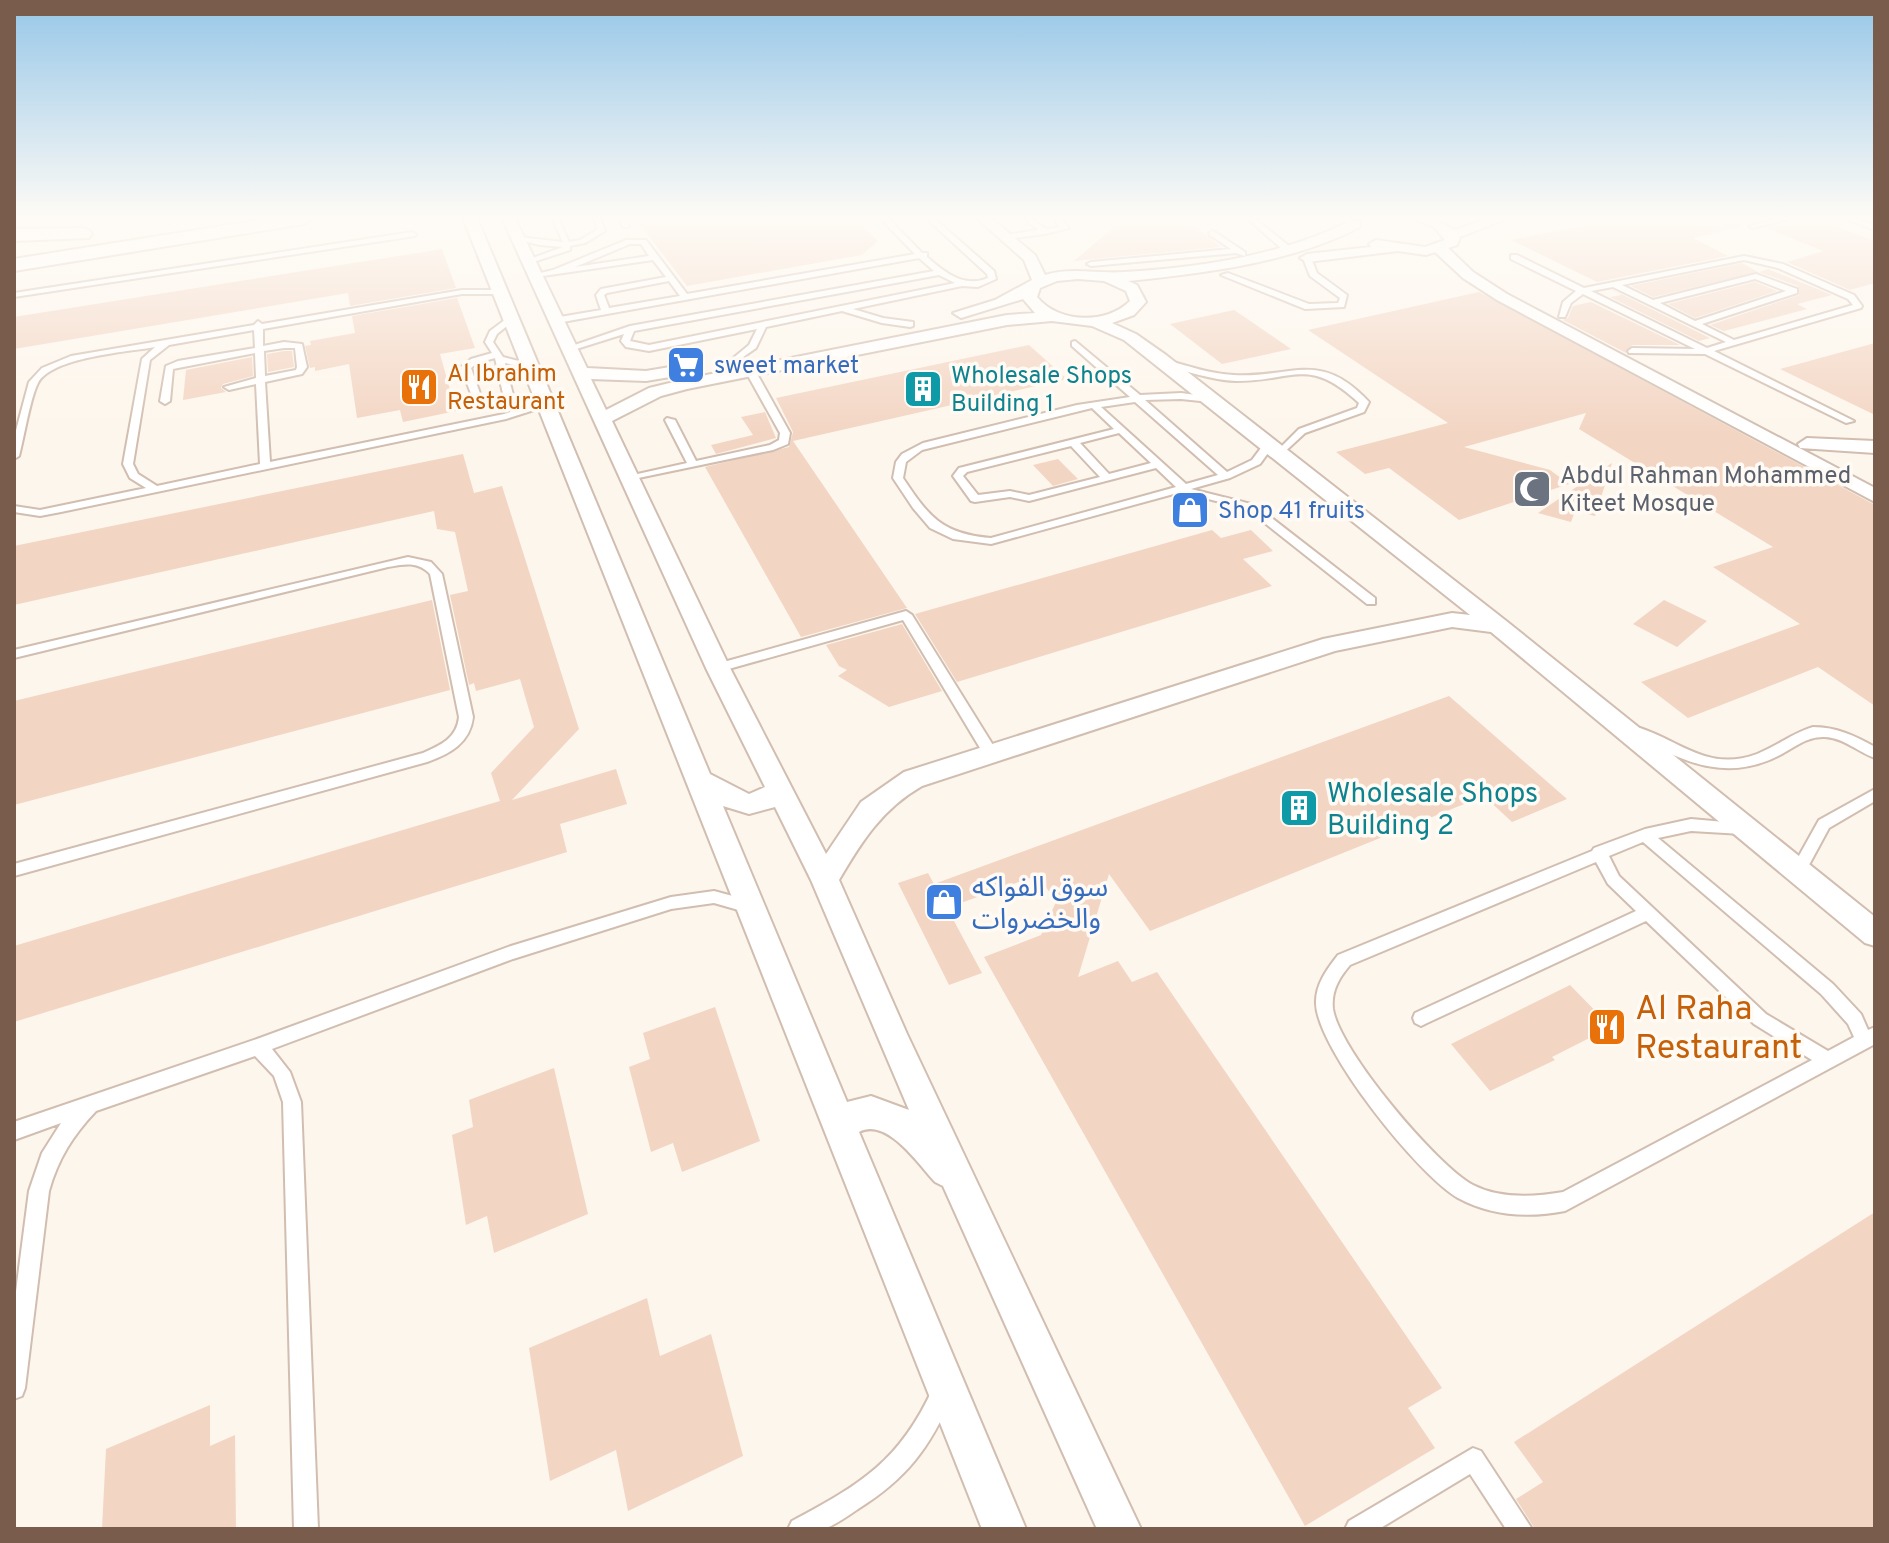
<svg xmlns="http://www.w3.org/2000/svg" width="1889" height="1543" viewBox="0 0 1889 1543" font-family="Overpass,'Noto Sans Arabic',sans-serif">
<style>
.building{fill:#f3d5c3}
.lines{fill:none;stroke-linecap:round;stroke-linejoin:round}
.lane-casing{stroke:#d1beb0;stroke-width:4}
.street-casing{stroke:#d1beb0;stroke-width:4}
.secondary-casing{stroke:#d6c0b0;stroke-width:4}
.lane{fill:#fff;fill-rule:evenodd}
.street{fill:#fff;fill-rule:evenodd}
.secondary{fill:#fff;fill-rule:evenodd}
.labels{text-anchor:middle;stroke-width:7;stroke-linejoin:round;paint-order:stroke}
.far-shop-label{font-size:24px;fill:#366cbe;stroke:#fffaf3;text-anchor:start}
.far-food-label{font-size:24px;fill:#c56008;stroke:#fffaf3;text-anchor:start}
.far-culture-label{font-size:24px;fill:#0d838f;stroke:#fffaf3;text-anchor:start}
.far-worship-label{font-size:24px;fill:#5b616d;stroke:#fffaf3;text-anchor:start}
.culture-label{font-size:28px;fill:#0d838f;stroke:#fffaf3;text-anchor:start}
.shop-label{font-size:28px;fill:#366cbe;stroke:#fffaf3;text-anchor:start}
.near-food-label{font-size:34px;fill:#c56008;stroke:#fffaf3;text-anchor:start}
</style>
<rect width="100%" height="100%" fill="#fdf6ec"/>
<path class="building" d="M635 218H855L878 241 862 255 687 286Z
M1104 218H1186L1221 247 1074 261 1113 228Z
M1621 218H1741L1742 227 1693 238 1728 256 1597 282 1511 240Z
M1795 218H1814L1875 241V283L1850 290 1787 262 1823 251 1766 228Z
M442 249 456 288 350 306 348 293 14 349V317Z
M1742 263 1758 272 1653 297 1631 286Z
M1768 269 1832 295 1797 304 1807 309 1724 331 1728 333 1710 325 1799 295 1798 286 1759 272Z
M1755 282 1777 291 1695 318 1668 304Z
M1612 290H1613L1710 338 1699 341 1610 297 1622 295Z
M1479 292 1875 505V706L1818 667 1688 718 1641 682 1800 624 1713 567 1773 547 1579 429 1586 413 1464 447 1550 470 1569 484 1459 520 1389 468 1365 474 1336 452 1448 423 1308 330Z
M457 298 475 348 440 354 456 411 403 422 400 410 357 418 349 364 315 371V367L310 368 305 346 311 345 310 341 355 333 352 316Z
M1591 302 1680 345H1632L1626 353 1563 320 1568 318 1573 306Z
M1234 310 1246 318 1291 349 1222 364 1170 324Z
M1875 343V415L1780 369Z
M1029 345 1067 379 793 441 907 608 801 637 705 467 789 447 793 432 776 398Z
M284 351H292L294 367 268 372 267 354Z
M252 357 253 376 223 384 221 388 226 392 183 400 186 370Z
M765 412 776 438 716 454 711 445 753 435 741 417Z
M463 454 474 493 502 486 579 729 512 800 616 769 627 804 560 824 567 852 14 1022V946L500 801 491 773 534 727 520 679 476 691 474 683 469 685 450 595 468 591 455 532 437 529 434 511 14 605V546Z
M1058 459 1078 479 1053 486 1033 465Z
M1612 463 1595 516 1575 511 1571 522 1538 513Z
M1212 530 1221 538 1251 530 1273 551 1243 559 1272 586 957 682 915 614Z
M432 600 450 690 14 805V701Z
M1664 600 1707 621 1677 647 1633 624Z
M902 624 942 691 889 707 838 676 847 670 839 666 826 645Z
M1449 696 1567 799 1512 822 1484 796 1150 931 1109 874 1078 977 1118 961 1132 982 1157 972 1442 1388 1408 1408 1435 1448 1305 1526 984 957 1041 935 1056 902 1038 875 947 908 982 973 949 985 898 883 928 873 934 884Z
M1570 985 1611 1027 1552 1057 1555 1060 1490 1091 1451 1044Z
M715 1007 760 1141 682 1172 673 1143 651 1152 629 1067 650 1059 643 1033Z
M554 1068 588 1214 494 1253 487 1216 466 1225 452 1135 473 1127 469 1100Z
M1875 1212V1529H1535L1516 1499 1543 1482 1514 1442Z
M647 1298 660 1356 711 1334 743 1456 628 1511 616 1450 550 1481 529 1348Z
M210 1405V1446L235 1435 236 1529H102L106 1449Z"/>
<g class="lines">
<g class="lane-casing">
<path id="lane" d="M552 218H558L569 242 580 240 597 230 594 218H600L605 231 585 243 570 246V250L527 264V260L563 247 540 245 515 239 519 237 563 242Z
M620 218H626L629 227H623Z
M880 218H888L922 253H927V257C945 273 964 288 988 278L987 274 926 218H934L994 271 996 279 978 287 962 286 853 309 883 318 913 322V326L910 327 882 323 842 311 766 327 756 348 736 362 732 359 749 345 757 329 649 351 626 347 621 341 624 334 570 351 566 348 630 326 934 271 919 258 557 323 554 322V318L601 310 596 295 601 289 666 277 653 260 536 277 532 275 553 270 626 240H646L687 294 915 254ZM630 244H641L649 256 575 267ZM939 275 955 283 649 345 630 341 634 331ZM669 281 680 296 609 308 604 295 607 293Z
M1024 218H1031L1046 229 1060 227 1053 218H1060L1069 228 1045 234 1005 239V235L1038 230Z
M1247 218H1254L1289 246V250H1283Z
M1780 218H1792L1753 228 1749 226Z
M1843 218H1853L1875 225V230Z
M1213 231 1245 252V256L1236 253 1091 266 1087 264 1091 262 1231 249 1210 235 1209 233Z
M412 232 416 234 415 236 14 297V293Z
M1511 255H1517L1584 288 1744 256 1783 264 1854 295 1862 306 1861 308 1714 351 1854 421 1846 423 1705 354 1629 353 1628 351 1632 348 1695 349 1583 294 1571 303 1565 317H1559L1563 302 1576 291 1511 259ZM1744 260 1778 268 1848 299 1853 305 1734 340 1702 324 1797 293V289L1756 274 1653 300 1622 285ZM1755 279 1786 291 1695 321 1660 303ZM1613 287 1726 342 1707 348 1591 291Z
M1307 256 1311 258 1317 273 1347 295 1344 307 1305 309 1221 275 1228 273 1309 304 1338 303 1340 298 1310 276 1303 258Z
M462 290H503L507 292 503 294H462L263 329V346L284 342 302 344 307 367 302 374 265 382 270 462 504 414 528 406 541 394H547V398L534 410 506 419 61 512 40 516 14 512V506L40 510 146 488 130 478 123 464 142 359 155 347C127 352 52 357 38 383 30 398 24 438 19 456L14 459V438L29 382 42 368 71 356 254 325 258 321 262 324ZM254 330 255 348 178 361 166 366 160 401 165 404 170 401 173 369 255 353 256 378 224 387 229 390 256 384 260 464 157 486 138 474 133 464 150 360 169 345ZM284 348H295L297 367 296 370 265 376 264 351Z
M510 316 517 318 497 334 493 342 503 357 538 366 533 369 505 363 514 399 499 408 476 407 461 367 471 359 492 353 485 342 490 331ZM495 358 504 398 497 402H483L471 368 477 363Z
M1075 341 1140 395 1181 393 1213 397 1215 399 1210 402 1181 399 1145 400 1227 472 1252 460 1264 444H1272L1273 446 1260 464 1230 478 1191 489 1255 505 1375 598V604H1367L1247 509 1181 492 991 544 953 539 930 528 913 508 893 478 896 462 902 454 923 443 1077 405 1130 397 1072 346V342ZM1135 402 1218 475 1186 484 1101 407ZM1092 408 1114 429 959 468 953 476 971 501 975 502 1010 497 1029 501 1156 468 1176 487 991 538C942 534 929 517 903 478L906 462 922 450ZM1119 433 1151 463 1109 474 1080 443ZM1071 446 1100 477 1029 495 1010 491 978 495 963 476 967 472Z
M1166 360C1188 366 1211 374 1234 375 1293 378 1320 349 1369 402L1364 412 1305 433 1279 457 1274 454 1299 429 1357 408 1359 403C1308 356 1295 381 1236 381 1211 380 1187 371 1163 365V361Z
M751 369 756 372 790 433 788 444 773 450 624 481V477L687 463 665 420 667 418 675 420 696 461 770 445 779 440 780 433 746 372Z
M408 557 431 562 442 574 473 717C470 743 450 754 427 762L14 876V864L423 753C441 745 457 738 459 717L430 574C418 561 404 564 388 567L14 658V650Z
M906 611 912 615 996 750 998 754 996 758H986L903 620 718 672 712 668 713 665Z
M1813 727C1837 727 1855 736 1875 747V758C1858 752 1844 738 1825 737 1807 736 1795 747 1780 755 1726 783 1684 762 1635 736L1633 733 1640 728C1682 742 1709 772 1757 754 1777 746 1793 733 1813 727Z
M1875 789V801L1829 828 1803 876 1798 878 1793 876 1790 872 1819 820Z
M1691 819 1747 824 1749 828 1747 832 1742 834 1691 831 1658 838 1833 984 1861 1014 1868 1030 1875 1027V1044L1565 1211C1529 1218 1491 1216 1458 1198 1418 1175 1318 1050 1316 1004 1315 985 1327 969 1338 955L1592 851 1594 848 1645 829ZM1643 842 1821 994 1848 1024 1854 1037 1828 1051 1766 1014 1619 876 1609 856ZM1596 862 1608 884 1636 911 1415 1013 1413 1018 1415 1023 1421 1026 1427 1023 1646 921 1754 1024 1812 1060 1563 1192C1534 1197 1500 1199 1473 1185 1436 1165 1339 1050 1333 1009 1331 991 1339 978 1350 965Z
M714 891 755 902 757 907 755 912 749 913 714 903 671 909 513 959 272 1049 290 1072 301 1102 318 1529H294L283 1102 274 1076 255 1056 96 1111C73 1135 58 1159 49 1191L25 1388 22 1396 14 1399V1307L29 1191 42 1153 61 1123 14 1140V1122L257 1039 511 946 671 897Z
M941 1385 949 1388 952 1396C930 1448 906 1479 858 1509 848 1516 837 1524 826 1528 815 1532 800 1529 788 1529L792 1521C860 1485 900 1461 933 1388Z
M1473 1448 1481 1451 1532 1529H1506L1470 1474 1379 1529H1345L1349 1521Z"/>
</g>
<g class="street-casing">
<path id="street" d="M463 218H477L710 774 749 794 765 787 706 668 502 218H515L587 368 646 371 676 366 684 371 682 375 646 381 591 379 606 410 649 388 686 379 1007 315 1035 313 1023 299 961 318 953 313 995 300 1032 280 1024 260 977 218H991L1035 255 1045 275C1071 267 1097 274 1124 272 1198 268 1283 255 1350 221H1360V227C1291 263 1205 273 1128 281L1137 285 1146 302 1134 315 1112 323 1136 334 1166 355 1505 620 1875 917V946L1865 943 1491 632 1452 627 1335 651 922 786C882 809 862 841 839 880L907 1034 1141 1529H1097L943 1186 935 1182C918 1164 887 1117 859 1132L1026 1529H982ZM1078 279 1104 281 1126 291 1130 301C1106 325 1058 323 1037 297L1040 288 1057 281ZM1052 321 1092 326 1124 340 1470 615 1452 613 1323 639 904 772 861 802 826 854 730 668 612 421 661 396 687 389 1007 325ZM723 806 749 814 775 807 811 880 909 1110 871 1096 847 1102Z
M1412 218H1432L1455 230 1490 218H1508L1460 237 1457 245 1448 248 1473 272 1507 294 1875 488V502L1497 300 1463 278 1435 252 1426 255 1398 251 1307 262 1300 258 1307 254 1371 247 1369 244 1376 240 1425 247 1445 240 1434 227Z
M1807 438 1875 441V453L1800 448 1798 444Z"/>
</g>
<g class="secondary-casing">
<path id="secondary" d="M272 218H313L304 224 14 271V259Z
M82 228 89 230 92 234 89 238 14 241V229Z"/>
</g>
<use href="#lane" class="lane"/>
<use href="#street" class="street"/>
<use href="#secondary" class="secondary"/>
</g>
<linearGradient id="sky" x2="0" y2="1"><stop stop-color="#97c7e8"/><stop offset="0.5" stop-color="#fefbf6"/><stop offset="1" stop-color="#fefbf6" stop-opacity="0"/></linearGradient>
<rect width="1889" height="434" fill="url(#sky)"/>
<defs>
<g id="supermarket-square" transform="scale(2)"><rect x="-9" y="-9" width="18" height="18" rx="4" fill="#3f7fe0" stroke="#fffaf3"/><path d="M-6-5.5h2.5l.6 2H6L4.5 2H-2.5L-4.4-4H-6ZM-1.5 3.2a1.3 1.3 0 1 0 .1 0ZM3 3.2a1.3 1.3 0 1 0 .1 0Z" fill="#fff"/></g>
<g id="restaurant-square" transform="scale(2)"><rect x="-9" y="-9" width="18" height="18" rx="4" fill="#e8710a" stroke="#fffaf3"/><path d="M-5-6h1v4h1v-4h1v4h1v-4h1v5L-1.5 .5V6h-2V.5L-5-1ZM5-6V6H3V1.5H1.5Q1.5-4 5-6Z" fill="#fff"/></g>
<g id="building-square" transform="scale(2)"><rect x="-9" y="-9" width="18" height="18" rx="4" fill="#0f9aa8" stroke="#fffaf3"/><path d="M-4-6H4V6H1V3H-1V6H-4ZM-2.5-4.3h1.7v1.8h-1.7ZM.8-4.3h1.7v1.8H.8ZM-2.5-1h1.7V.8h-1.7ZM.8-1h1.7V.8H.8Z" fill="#fff"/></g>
<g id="mosque-square" transform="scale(2)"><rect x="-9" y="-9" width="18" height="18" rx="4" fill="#6b7280" stroke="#fffaf3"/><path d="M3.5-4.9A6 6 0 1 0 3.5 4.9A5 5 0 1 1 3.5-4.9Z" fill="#fff"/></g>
<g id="shop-square" transform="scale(2)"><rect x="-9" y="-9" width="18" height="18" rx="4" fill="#3f7fe0" stroke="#fffaf3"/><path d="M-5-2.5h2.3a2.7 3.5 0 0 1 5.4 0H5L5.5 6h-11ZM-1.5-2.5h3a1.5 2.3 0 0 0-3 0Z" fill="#fff"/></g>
</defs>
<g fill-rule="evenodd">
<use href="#supermarket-square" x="686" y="365"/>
<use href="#restaurant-square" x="419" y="387"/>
<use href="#building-square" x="923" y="389"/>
<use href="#mosque-square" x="1532" y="489"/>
<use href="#shop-square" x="1190" y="510"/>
<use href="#building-square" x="1299" y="808"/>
<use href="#shop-square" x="944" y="902"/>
<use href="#restaurant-square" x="1607" y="1027"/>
</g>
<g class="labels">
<g class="far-shop-label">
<text x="714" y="373">sweet market</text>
<text x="1218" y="518">Shop 41 fruits</text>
</g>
<g class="far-food-label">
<text x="447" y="381">Al Ibrahim<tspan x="447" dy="28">Restaurant</tspan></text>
</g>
<g class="far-culture-label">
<text x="951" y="383">Wholesale Shops<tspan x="951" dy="28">Building 1</tspan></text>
</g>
<g class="far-worship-label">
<text x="1560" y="483">Abdul Rahman Mohammed<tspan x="1560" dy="28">Kiteet Mosque</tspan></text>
</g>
<g class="culture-label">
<text x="1327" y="802">Wholesale Shops<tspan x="1327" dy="32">Building 2</tspan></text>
</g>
<g class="shop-label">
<text x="972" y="896">سوق الفواكه<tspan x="972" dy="32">والخضروات</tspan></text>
</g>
<g class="near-food-label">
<text x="1635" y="1019">Al Raha<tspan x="1635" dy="39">Restaurant</tspan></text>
</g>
</g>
<rect width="1889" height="1543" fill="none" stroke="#7a5c4d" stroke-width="32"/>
</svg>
